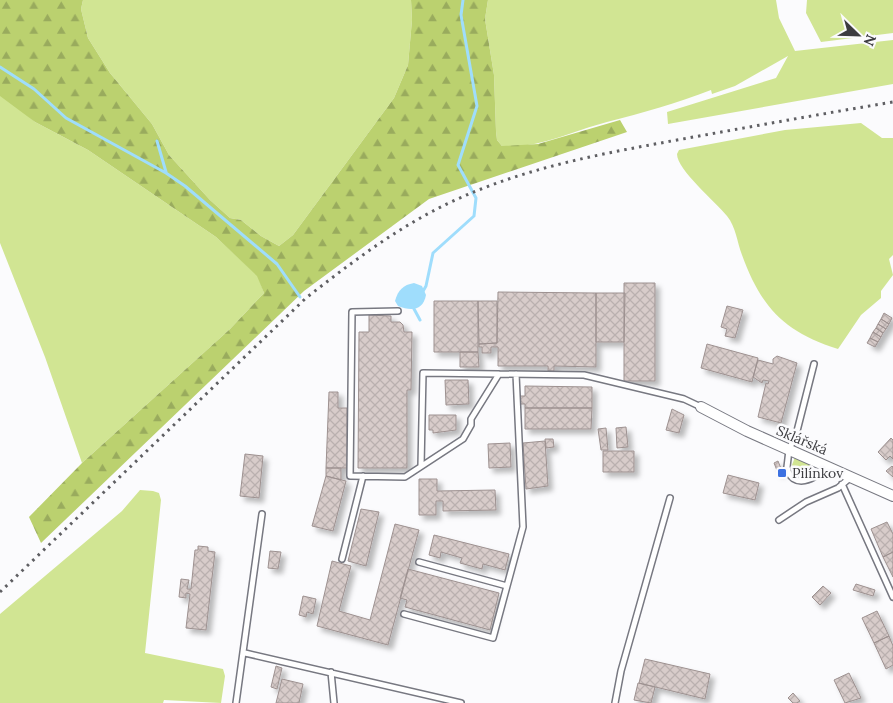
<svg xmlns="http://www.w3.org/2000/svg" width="893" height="703" viewBox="0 0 893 703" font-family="Lora,serif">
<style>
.green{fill:#d1e593}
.forest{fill:url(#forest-firs)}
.water{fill:#9fddfc}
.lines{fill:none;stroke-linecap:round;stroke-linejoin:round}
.stream{stroke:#9fddfc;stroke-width:3}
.building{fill:url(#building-cross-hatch);stroke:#9d9190;filter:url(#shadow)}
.service-casing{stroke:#777881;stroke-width:8}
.minor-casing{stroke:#777881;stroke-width:12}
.service{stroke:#fff;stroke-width:5}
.minor{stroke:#fff;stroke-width:10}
.rail{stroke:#5f5f63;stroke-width:3;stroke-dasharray:2.5 5;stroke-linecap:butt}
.poi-dot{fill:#3c71e1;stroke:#fbfbfd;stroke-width:2}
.labels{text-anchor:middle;stroke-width:5;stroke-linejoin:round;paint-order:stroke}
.street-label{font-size:14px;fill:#3c3c40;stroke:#fbfbfd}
.poi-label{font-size:14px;fill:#3c3c40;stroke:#fbfbfd;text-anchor:start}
</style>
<defs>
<pattern id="forest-firs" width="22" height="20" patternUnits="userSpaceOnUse" patternTransform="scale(1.25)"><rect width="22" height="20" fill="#bbd16f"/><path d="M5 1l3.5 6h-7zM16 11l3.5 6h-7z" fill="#99ab5d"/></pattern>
<pattern id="building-cross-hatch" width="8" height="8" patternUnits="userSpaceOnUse" patternTransform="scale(1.25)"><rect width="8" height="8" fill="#d8ccca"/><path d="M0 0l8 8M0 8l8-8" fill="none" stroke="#bab0af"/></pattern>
<filter id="shadow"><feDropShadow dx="4.5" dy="4.5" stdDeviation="2.5" flood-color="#0004"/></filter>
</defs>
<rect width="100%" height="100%" fill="#fbfbfd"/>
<path class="green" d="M83 0H411L412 20 408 65 394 98 293 235 279 246 261 236 241 220 230 218 210 200 169 155 152 124 110 73 88 38 81 9Z
M488 0H776L779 18 795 51 893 40V84L668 124 667 112 776 78 788 56 735 86 712 94 711 90C677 103 643 113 607 122 572 131 540 149 502 146L497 140 496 131 494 75 485 19Z
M807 0H893V33L821 42 806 13Z
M0 92 35 122 88 150 216 237 258 276 264 293 230 329 82 463 45 357 0 243Z
M861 123 882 138H893V255L889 259 893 275 881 291V298L861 315 838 349C784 332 761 307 742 255 737 242 736 227 727 216 716 202 677 170 677 154L679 150 785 130Z
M795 457 811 465 807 473 795 471 792 465Z
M140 490 153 491 159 493 161 500 145 653 223 669 225 676 221 703 164 700 163 703H0V614L122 511Z"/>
<path class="forest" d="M0 0H83L81 9 88 38 110 73 152 124 169 155 210 200 230 218 241 220 261 236 279 246 293 235 394 98 408 65 412 20 411 0H488L485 19 494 75 496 131 497 140 502 146 538 144 620 120 627 132 429 199 304 291 41 543 29 517 82 463 230 329 264 293 257 276 216 237 88 150 35 122 0 96Z"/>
<path class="water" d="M414 283 422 286 426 295C423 311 411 311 398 306L395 301C398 290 403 285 414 283Z"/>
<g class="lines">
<path class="stream" d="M0 67 34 89 66 118 166 173 185 186 277 264 300 297
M157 141 166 172
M422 293 426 286 433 253 474 216 476 198 458 165 477 106 461 15 463 0
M413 307 420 320"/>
</g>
<path class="building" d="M624 283H655V381H624Z
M498 292 596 293V367L554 366V371H548V366H498V347H491V353H482V347H479V344L497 343Z
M596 293H625L624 342H596Z
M434 301H478V352H434Z
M478 301H497V343L479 344Z
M727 306 743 310 735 338 725 336 727 329 721 327Z
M884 313 892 318 889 324 881 319Z
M369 315 391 316V322H400L403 325 404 332H412L411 390H407V468H358L359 332H369Z
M881 319 889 324 886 329 878 324Z
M878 324 886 329 883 333 876 328Z
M876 328 883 333 881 337 873 332Z
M873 332 881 337 878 342 870 338Z
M870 338 878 342 875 347 867 343Z
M707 344 758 358 752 382 701 368Z
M460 352H478L479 367H460Z
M777 356 797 363 781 423 758 417 766 383 768 384 769 381 763 380 762 383 753 377 758 360 773 364V359Z
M445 380H468L469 404 446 405Z
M525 386 592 387V408H525V404H520V396H525Z
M329 392H338V408H347V468H326Z
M525 408H592L591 429H525Z
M672 409 684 415 679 433 666 430Z
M429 415H456V430L433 433V430H429Z
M626 427 628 447 617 448 616 428Z
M606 428 608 450H601L598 429Z
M891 438 893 440V459L890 456 886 460 878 452Z
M545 439H553L554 447 546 448Z
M545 441 548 486 526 489 523 443Z
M510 443 511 467 489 468 488 444Z
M603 451H634V472H603Z
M245 454 263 456 259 498 240 496Z
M778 461 782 471 778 473 774 463Z
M892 466 893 467V477L886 471Z
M326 468H341V480L326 476Z
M728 475 759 483 755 500 723 493Z
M326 476 346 481 333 531 312 526Z
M419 479H437V491L495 490 496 510 443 511V501H436V515H419Z
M361 509 379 512 366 566 348 561Z
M887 522 893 534V552L883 557 871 529Z
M395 524 419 530 388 645 317 626 332 561 351 566 339 611 370 620Z
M434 535 509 554 505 570 483 564 482 569 460 563 462 558 441 552 440 558 429 555Z
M198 546 208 547V551L215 552 206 630 186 628 190 594 186 593V598L179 597 181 579 189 580 187 589H191L195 550H198Z
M270 551 281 552 278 569 268 568Z
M893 552V577L883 557Z
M408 569 499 593 490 630 405 607 407 600 400 598Z
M856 584 875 590 873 596 853 590Z
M823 586 831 593 820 605 812 597Z
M303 596 316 599 313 614 307 612 306 617 299 615Z
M877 611 889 636 874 643 862 618Z
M889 636 893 646V665L886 669 874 643Z
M645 659 710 674 705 699 639 683Z
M276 666 282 668 277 689 271 687Z
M849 673 861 698 845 703 834 680Z
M282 679 303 684 299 703H276Z
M638 683 655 687 651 703 634 700Z
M793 693 800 701 797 703H793L788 698Z"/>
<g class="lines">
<g class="service-casing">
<path id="service" d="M398 311 352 312 350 476 405 477 463 439 471 425V419L499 374 584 375 684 399 701 407
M814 364 797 431 789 450 787 467C791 490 817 481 826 465
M421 466 423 373 499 374
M842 484 893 597
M779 520 806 502 838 488 851 477
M342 559 363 476
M419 562 507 586 523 527 516 374
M404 614 493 638 507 586
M245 653 461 703
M331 672 334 703
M236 703 262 514
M615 703 621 671 670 498"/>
</g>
<g class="minor-casing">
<path id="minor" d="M701 407 747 431 893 496"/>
</g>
<use href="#service" class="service"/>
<use href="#minor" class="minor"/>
<path class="rail" d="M0 592 306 298C352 262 398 227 451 202 523 168 600 154 677 140 749 127 821 114 893 102"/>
</g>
<rect class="poi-dot" x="777" y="468" width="10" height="10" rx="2.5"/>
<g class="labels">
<g class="street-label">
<text transform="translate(802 440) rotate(23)" y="5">Sklářská</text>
</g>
<g class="poi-label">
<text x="792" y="478">Pilínkov</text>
</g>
</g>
<g transform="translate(858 35) rotate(113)" stroke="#fbfbfd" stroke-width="4" paint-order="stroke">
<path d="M0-4L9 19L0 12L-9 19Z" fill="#3c3c40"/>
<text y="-8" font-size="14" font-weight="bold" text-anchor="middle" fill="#3c3c40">N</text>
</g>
</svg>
